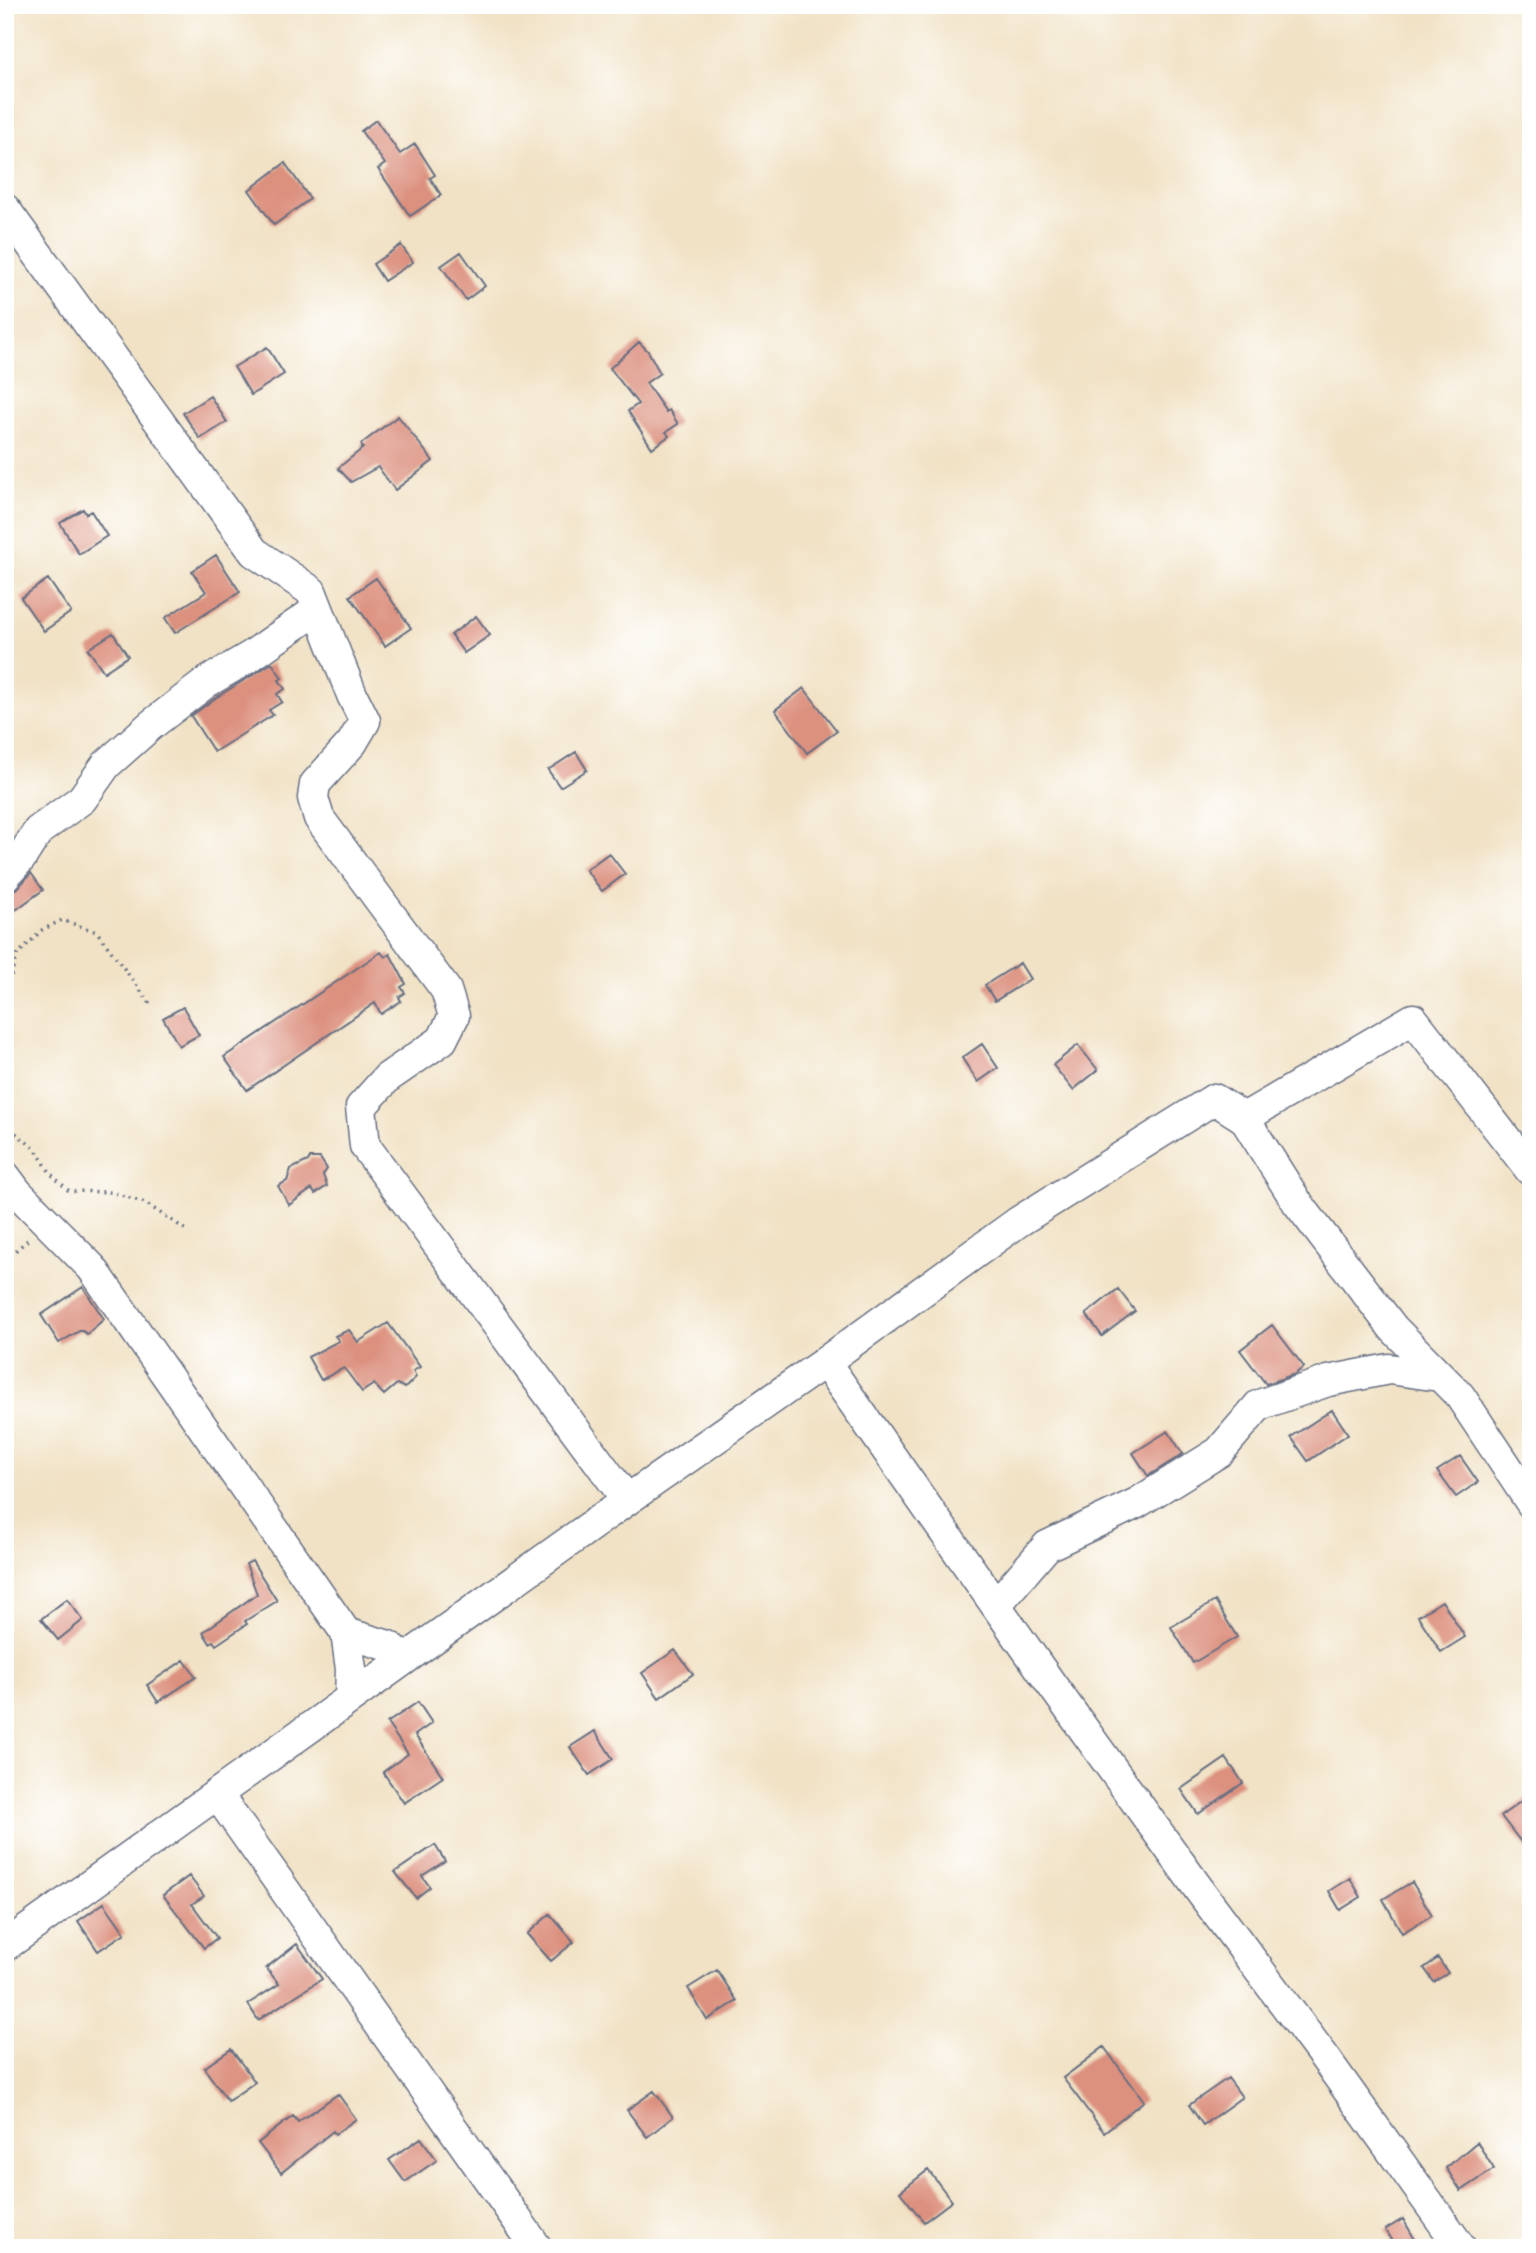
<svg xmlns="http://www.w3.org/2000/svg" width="1536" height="2253" viewBox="0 0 1536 2253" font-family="Dekko,sans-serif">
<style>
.building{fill:#dc907e}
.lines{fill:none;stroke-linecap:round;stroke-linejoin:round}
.minor-casing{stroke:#666e82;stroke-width:33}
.path{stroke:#666e82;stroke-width:3.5;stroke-dasharray:2 5;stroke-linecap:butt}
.minor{stroke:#fff;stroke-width:30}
</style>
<rect width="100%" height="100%" fill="#fff"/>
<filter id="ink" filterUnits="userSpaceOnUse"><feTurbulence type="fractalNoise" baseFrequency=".0143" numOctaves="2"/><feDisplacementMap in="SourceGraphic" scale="14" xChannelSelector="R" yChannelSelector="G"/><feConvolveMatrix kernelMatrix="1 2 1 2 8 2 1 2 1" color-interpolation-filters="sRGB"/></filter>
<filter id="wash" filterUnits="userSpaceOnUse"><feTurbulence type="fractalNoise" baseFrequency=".00686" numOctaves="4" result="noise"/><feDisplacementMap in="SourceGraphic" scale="28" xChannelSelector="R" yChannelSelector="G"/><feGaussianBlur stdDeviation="1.57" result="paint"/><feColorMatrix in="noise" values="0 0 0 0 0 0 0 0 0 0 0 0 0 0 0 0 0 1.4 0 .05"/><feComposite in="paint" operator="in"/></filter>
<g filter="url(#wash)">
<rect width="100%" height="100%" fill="#f1e2c5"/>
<g id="blocks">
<path class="building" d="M376 120 400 154 415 144 435 175 430 178 441 195 410 216 378 169 385 164 361 131Z
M285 163 310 199 274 225 249 190Z
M401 245 413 262 384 281 373 264Z
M461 252 485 286 466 300 441 266Z
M639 342 648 351 660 373 646 383 666 412 669 410 678 424 666 432 669 436 652 448 628 411 638 404 610 368Z
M267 347 284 374 251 395 234 367Z
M210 396 227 422 200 439 183 413Z
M398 416 433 461 395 490 378 467 351 482 338 468 363 448 361 444Z
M83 509 86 514 91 511 107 536 79 554 60 523Z
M216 555 240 592 175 633 165 618 206 592 192 571Z
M376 578 411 628 385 646 350 596Z
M48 579 71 612 44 631 21 598Z
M476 616 490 635 464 653 451 635Z
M113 633 128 656 104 672 88 649Z
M272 663 282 678 279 680 285 689 277 694 282 702 269 710 273 715 214 752 191 716 217 697Z
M804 688 837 731 807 753 775 710Z
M576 752 587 770 560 787 548 770Z
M609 853 625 874 602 891 586 870Z
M31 873 43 890 14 911 5 899V893L18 888Z
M381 952 385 957 390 954 406 984 401 987 405 993 399 997 401 1001 381 1014 375 1003 247 1090 224 1057Z
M1020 963 1030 979 995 1001 985 985Z
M183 1007 199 1035 179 1046 163 1018Z
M982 1044 998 1068 978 1082 962 1058Z
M1078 1045 1098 1070 1073 1090 1053 1065Z
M310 1158H320L327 1169 323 1175 327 1186 315 1194 312 1189 289 1205 278 1186 287 1181 291 1169 308 1161Z
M83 1287 104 1319 87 1334 81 1330 59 1343 41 1315Z
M1118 1289 1135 1311 1102 1336 1086 1314Z
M388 1323 420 1367 413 1371 416 1377 405 1388 397 1384 384 1395 374 1384 362 1392 344 1368 321 1380 308 1357 339 1341 335 1336 349 1330 358 1342Z
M1272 1325 1304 1367 1295 1374 1266 1384 1240 1350Z
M1332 1410 1348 1434 1308 1461 1291 1437Z
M1168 1431 1183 1454 1148 1476 1133 1453Z
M1460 1456 1478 1482 1456 1497 1437 1471Z
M252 1561 277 1601 245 1621 247 1624 216 1645 213 1641 210 1643 203 1632 257 1594 246 1564Z
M67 1599 83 1620 58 1640 41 1619Z
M1215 1601 1237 1637 1193 1663 1171 1627Z
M1442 1601 1465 1637 1441 1652 1418 1616Z
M675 1650 693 1674 659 1698 642 1673Z
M184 1660 196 1677 158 1702 147 1685Z
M418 1702 432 1723 415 1735 443 1777 404 1803 383 1772 408 1754 387 1723Z
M595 1731 613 1759 589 1775 570 1747Z
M1226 1758 1243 1783 1198 1814 1181 1789Z
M1531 1794V1855L1501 1816Z
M435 1845 445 1861 422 1876 430 1887 416 1898 395 1872Z
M189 1876 204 1896 192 1904 217 1938 204 1948 163 1895Z
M1350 1878 1361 1897 1340 1910 1329 1891Z
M1412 1882 1432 1915 1402 1933 1383 1899Z
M104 1903 125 1933 98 1951 78 1921Z
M550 1914 574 1942 551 1961 527 1934Z
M297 1944 322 1979 258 2020 248 2004 279 1984 266 1968Z
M1438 1958 1448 1973 1434 1982 1424 1968Z
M717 1970 737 2001 707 2020 688 1988Z
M1104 2047 1144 2101 1104 2132 1063 2078Z
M231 2049 255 2082 228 2101 204 2068Z
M1228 2078 1242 2097 1203 2125 1189 2105Z
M654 2091 673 2117 647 2137 627 2110Z
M338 2094 356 2119 335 2134 333 2131 281 2173 258 2143 293 2116 298 2122Z
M421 2138 437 2160 405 2182 389 2160Z
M1477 2142 1494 2169 1461 2191 1446 2168Z
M928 2170 952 2201 924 2222 900 2192Z
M1403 2219 1420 2248H1396L1385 2230Z"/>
</g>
</g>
<g filter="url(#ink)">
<use href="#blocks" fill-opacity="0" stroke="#666e82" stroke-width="2"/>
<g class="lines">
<g class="minor-casing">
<path id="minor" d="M5 209 254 552 311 591 352 695 365 721 352 743 315 784 313 798 319 818 446 990 454 1016 442 1040 387 1078 361 1107 365 1146 627 1500
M5 876 21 858 38 831 82 799 106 765 151 725 207 682 251 656 318 609
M1244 1118 1297 1202 1393 1328 1460 1396 1531 1503
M5 1176 17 1192 92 1268 346 1633 351 1669 350 1698
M825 1362 1049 1681 1203 1895 1325 2058 1461 2248
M996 1605 1047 1546 1137 1503 1219 1452 1259 1405 1328 1381 1389 1369 1439 1376
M346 1633 389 1646 405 1659
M217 1794 537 2248
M5 1946 627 1500 825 1362 1018 1222 1214 1099 1244 1118 1413 1019 1531 1171"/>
</g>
<path class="path" d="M5 996 17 955 42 930 62 920 97 932 151 1005
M5 1124 36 1150 51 1174 69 1191 112 1192 145 1203 188 1231
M5 1260 30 1238"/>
<use href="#minor" class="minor"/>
</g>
</g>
<rect width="1536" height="2253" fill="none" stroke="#fff" stroke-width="28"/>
</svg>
